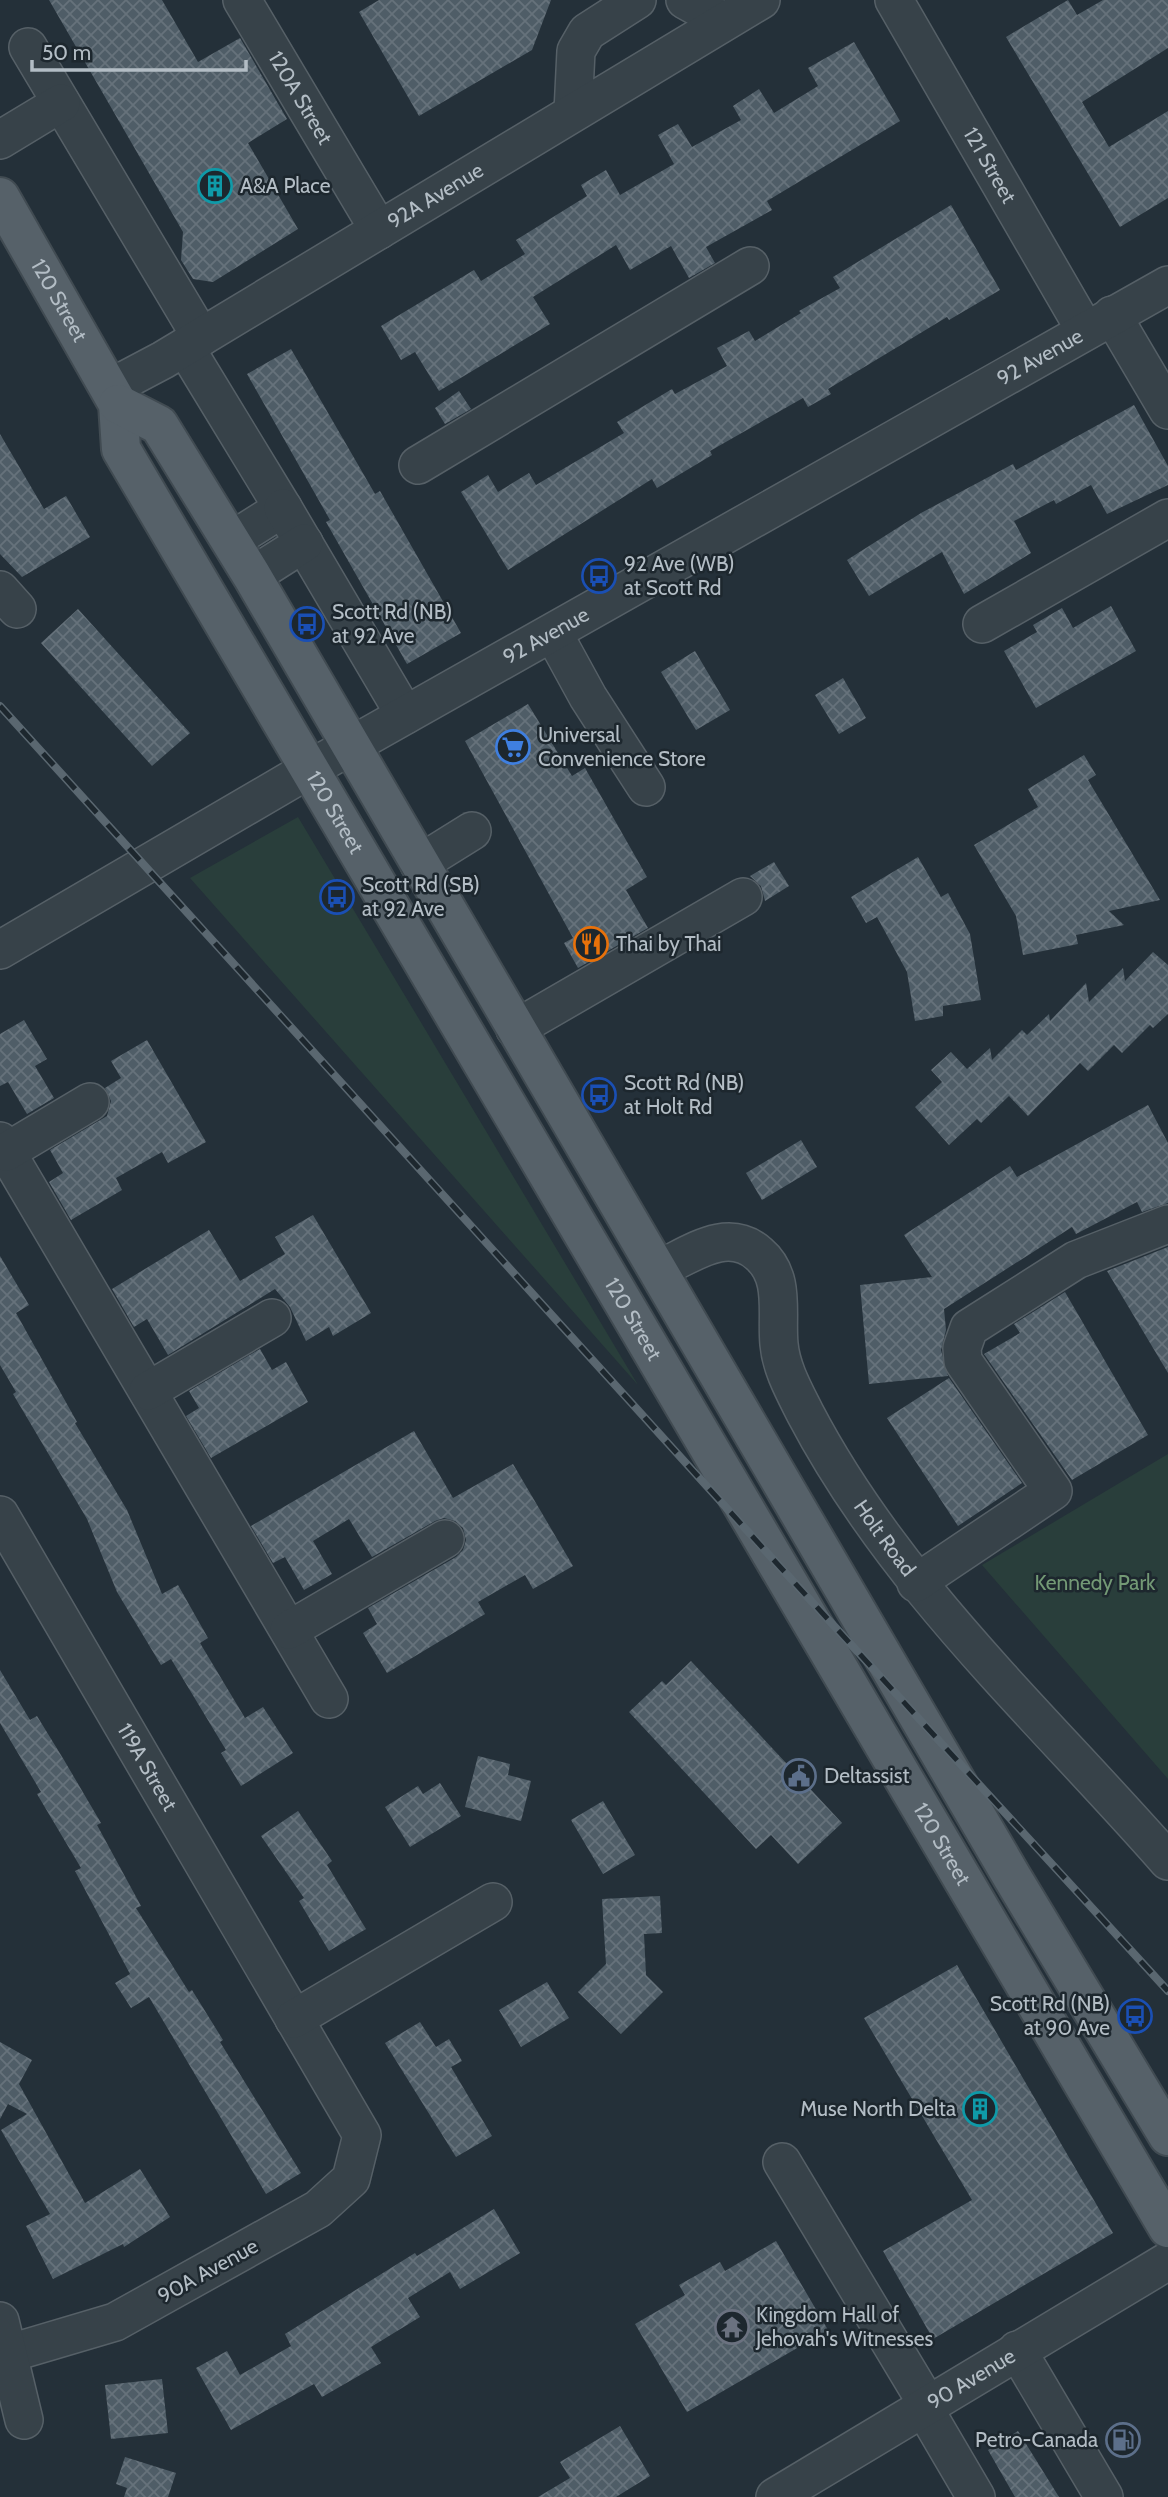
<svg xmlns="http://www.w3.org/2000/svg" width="1168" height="2497" viewBox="0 0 1168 2497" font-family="Cabin,sans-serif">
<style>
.park{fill:#293e3b}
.building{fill:url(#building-cross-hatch)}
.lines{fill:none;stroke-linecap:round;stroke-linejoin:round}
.minor-casing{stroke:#566067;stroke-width:40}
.major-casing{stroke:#414b52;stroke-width:42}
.minor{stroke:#374249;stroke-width:37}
.major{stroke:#566169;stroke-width:38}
.rail-casing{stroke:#5a6770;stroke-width:8}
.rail{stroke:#1d272e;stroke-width:5;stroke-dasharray:16;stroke-linecap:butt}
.labels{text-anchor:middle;stroke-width:5;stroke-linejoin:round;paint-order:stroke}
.street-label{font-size:21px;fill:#b3bdc5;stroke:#1d272e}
.poi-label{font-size:21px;fill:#b3bdc5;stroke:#1d272e;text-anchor:start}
.park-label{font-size:21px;fill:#739975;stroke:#1d272e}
</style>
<defs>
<pattern id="building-cross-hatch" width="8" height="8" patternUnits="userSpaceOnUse" patternTransform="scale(1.75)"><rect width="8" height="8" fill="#4f5d67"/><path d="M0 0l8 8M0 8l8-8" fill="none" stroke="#66727b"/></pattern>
</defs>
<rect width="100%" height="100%" fill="#243039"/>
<path class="park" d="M298 817 638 1385 190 878Z
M1168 1454V1779L982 1565Z"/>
<path class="building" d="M49 0H162L198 62 240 38 287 119 248 143 298 229 213 282 193 279 181 260 183 232Z
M379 0H551L532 50 419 116 359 12Z
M1068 0 1077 15 1103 0H1168V48L1082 102 1109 147 1168 111V198L1120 227 1006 37Z
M854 42 900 121 767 201 772 210 706 247 715 263 689 278 671 246 630 270 616 245 533 297 550 324 439 391 415 352 401 360 381 326 474 270 481 281 525 254 516 240 587 196 581 185 606 170 620 195 674 164 658 135 678 124 692 147 741 120 733 106 759 89 774 113 818 86 808 68Z
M951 205 1000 290 949 320 947 317 828 389 831 394 808 407 803 398 710 451 712 455 657 488 652 479 508 570 461 492 488 475 498 492 529 473 536 485 624 433 617 422 672 389 675 394 727 366 717 348 749 331 755 341 801 313 799 311 840 288 833 277Z
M291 349 375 494 380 491 461 633 407 664 326 522 330 520 247 374Z
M459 391 471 409 445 424 435 408Z
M1134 405 1168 466V485L1107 514 1091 485 1056 504 1054 500 1014 521 1031 553 964 594 942 552 869 596 847 560 921 513 1013 464 1016 470Z
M0 434 44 509 66 496 90 537 22 577 0 554Z
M1111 606 1136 651 1036 708 1004 651 1037 632 1033 625 1062 608 1073 628Z
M78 609 190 733 152 766 41 643Z
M695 651 730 710 696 730 661 672Z
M843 678 866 718 839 734 815 695Z
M528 704 572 776 585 768 647 877 626 890 648 928 578 968 564 943 573 938 465 741Z
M1084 755 1096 775 1088 780 1160 900 1109 911 1124 925 1076 935 1078 944 1023 955 1016 916 974 845 1038 807 1028 789Z
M918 857 941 897 948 893 970 934 981 1000 943 1006V1016L915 1021 907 972 877 917 866 923 851 897Z
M774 862 789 886 765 901 761 886 750 876Z
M1153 952 1168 965V1014L1153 1028 1150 1025 1122 1053 1114 1045 1088 1071 1080 1063 1028 1116 1009 1096 981 1123 977 1119 949 1145 915 1107 942 1082 931 1070 951 1052 967 1069 990 1048 992 1060 1022 1030 1027 1035 1049 1014 1050 1021 1086 983 1089 1002 1123 968 1125 981Z
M24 1020 47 1059 35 1066 54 1098 27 1114 8 1082 0 1086V1034Z
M147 1040 206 1142 168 1163 162 1152 116 1178 122 1190 71 1220 49 1182 63 1173 50 1150 107 1116 111 1101 105 1088 121 1078 111 1061Z
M1148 1105 1168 1143V1203L1142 1212 1137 1202 1076 1234 1072 1227 944 1309 946 1330 941 1350 948 1376 869 1384 860 1285 932 1277 904 1235 1010 1166 1017 1177Z
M801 1140 817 1167 762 1200 746 1173Z
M313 1215 371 1313 333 1336 329 1327 306 1341 290 1307 275 1289 168 1355 147 1319 134 1327 112 1289 209 1230 240 1281 285 1254 275 1237Z
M1168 1247V1373L1107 1271Z
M0 1256 29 1305 16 1313 77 1422 75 1423 127 1510 162 1594 178 1585 208 1638 200 1643 245 1718 263 1707 293 1753 241 1786 221 1753 226 1750 171 1659 161 1665 117 1592 87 1519 13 1394 16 1392 0 1365Z
M1065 1292 1148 1435 1072 1480 984 1354 1020 1333 1014 1324Z
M260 1349 272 1370 286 1362 308 1402 211 1458 186 1416 199 1408 189 1391Z
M949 1378 1022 1483 958 1526 887 1418Z
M414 1431 453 1498 513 1464 573 1566 533 1589 525 1575 478 1602 485 1614 387 1673 363 1633 377 1624 368 1608 456 1557 463 1550 466 1540 463 1528 455 1521 444 1518 435 1521 372 1557 349 1519 313 1541 332 1574 304 1590 285 1557 273 1563 251 1526Z
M691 1661 842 1823 798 1864 771 1835 756 1849 629 1712 662 1681 666 1685Z
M0 1670 30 1720 37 1716 64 1760 101 1823 97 1825 141 1906 136 1908 189 1992 192 1990 223 2040 220 2042 301 2173 266 2194 149 1997 131 2008 115 1983 130 1974 75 1871 81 1868 37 1794 41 1792 0 1723Z
M478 1756 510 1764 508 1775 531 1781 521 1821 465 1807Z
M440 1783 461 1816 410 1847 385 1807 418 1786 423 1794Z
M603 1801 635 1855 603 1874 571 1820Z
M298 1811 332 1861 327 1865 366 1929 329 1951 299 1901 304 1898 261 1836Z
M660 1896 662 1933 644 1934 646 1975 663 1992 621 2034 578 1992 606 1964 602 1899Z
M957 1965 1113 2233 933 2339 883 2251 972 2200 864 2018Z
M547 1982 569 2018 521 2047 499 2010Z
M420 2022 436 2047 449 2039 462 2061 451 2067 492 2136 456 2157 385 2043Z
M0 2042 32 2060 19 2084 85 2203 140 2169 170 2217 124 2247 123 2244 53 2279 26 2226 50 2214 1 2130 27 2114 8 2104 0 2119Z
M494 2209 520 2253 460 2289 450 2272 408 2298 420 2317 371 2347 381 2363 322 2397 314 2384 231 2430 196 2368 227 2351 240 2375 291 2346 285 2334 415 2253 417 2256Z
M776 2241 828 2330 687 2412 635 2324 685 2295 679 2285 720 2262 725 2271Z
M162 2379 168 2433 111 2439 105 2385Z
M620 2426 650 2476 616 2497H538L570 2478 560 2462Z
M1018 2431 1059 2497H1015L988 2450Z
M125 2457 176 2473 168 2497H124L127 2488 116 2484Z"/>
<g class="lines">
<g class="minor-casing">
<g id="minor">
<path id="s1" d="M242 0 379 230"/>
<path d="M685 0 723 21"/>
<path id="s2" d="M894 0 1085 330"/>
<path d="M28 47 201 337"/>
<path d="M573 112 576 51 587 32 637 0"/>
<path d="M0 140 61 103"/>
<path d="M1112 315 1168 410"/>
<path d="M185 347 283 508 231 541"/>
<path id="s3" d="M110 388 163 360 761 0"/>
<path d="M418 465 750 266"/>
<path d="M283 508 405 715"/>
<path d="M252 576 304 543"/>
<path d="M0 590 17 609"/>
<path d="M982 624 1168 518"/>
<path d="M553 633 588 697 646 787"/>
<path d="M419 864 472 831"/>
<path id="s4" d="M0 950 308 770 1168 285"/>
<path d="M515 1029 743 897"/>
<path d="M0 1141 329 1699"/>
<path d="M6 1152 90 1102"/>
<path id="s5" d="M657 1270C689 1256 727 1225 759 1254 786 1277 776 1313 779 1344 781 1368 794 1391 805 1413 895 1585 1041 1716 1168 1861"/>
<path d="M148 1391 272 1318"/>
<path id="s6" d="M0 1515 362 2135 351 2179 318 2209 115 2322 0 2356"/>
<path d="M916 1583 1053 1491 963 1361 962 1348 969 1328 1076 1260 1168 1224"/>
<path d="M289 1630 445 1539"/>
<path d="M294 2019 493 1902"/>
<path d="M782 2162 929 2407"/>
<path d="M0 2321 24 2420"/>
<path d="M1017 2350 1104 2497"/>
<path d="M925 2410 976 2497"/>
<path id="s7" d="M775 2497 1168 2261"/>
</g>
</g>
<g class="major-casing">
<g id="major">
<path id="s8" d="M0 197 118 404 121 449 1168 2228"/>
<path d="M118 404 159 425 252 576 1012 1877 1168 2136"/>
</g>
</g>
<use href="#minor" class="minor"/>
<use href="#major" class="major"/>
<g class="rail-casing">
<path id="rail" d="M0 706 771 1557 1168 1991"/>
</g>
<use href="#rail" class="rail"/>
</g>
<defs>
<g id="building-ring" transform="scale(1.75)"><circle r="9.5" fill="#1d272e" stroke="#0f9aa8" stroke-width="1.5"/><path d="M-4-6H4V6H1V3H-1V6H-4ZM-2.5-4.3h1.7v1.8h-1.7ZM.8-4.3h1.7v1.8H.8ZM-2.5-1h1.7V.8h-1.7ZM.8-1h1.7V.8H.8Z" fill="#0f9aa8"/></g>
<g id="bus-ring" transform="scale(1.75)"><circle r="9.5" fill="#1d272e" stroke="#1a4fb4" stroke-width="1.5"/><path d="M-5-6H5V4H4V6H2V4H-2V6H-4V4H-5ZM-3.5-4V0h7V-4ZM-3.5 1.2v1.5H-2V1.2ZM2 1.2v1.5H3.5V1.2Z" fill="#1a4fb4"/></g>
<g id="supermarket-ring" transform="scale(1.75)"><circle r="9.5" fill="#1d272e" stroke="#3f7fe0" stroke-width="1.5"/><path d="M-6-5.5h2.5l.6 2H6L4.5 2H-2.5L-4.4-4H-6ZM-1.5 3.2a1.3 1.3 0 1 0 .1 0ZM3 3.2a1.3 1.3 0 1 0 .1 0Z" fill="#3f7fe0"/></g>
<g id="restaurant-ring" transform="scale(1.75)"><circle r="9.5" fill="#1d272e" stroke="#e8710a" stroke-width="1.5"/><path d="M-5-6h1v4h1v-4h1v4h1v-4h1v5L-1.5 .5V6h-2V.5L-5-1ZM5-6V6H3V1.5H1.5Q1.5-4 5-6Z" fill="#e8710a"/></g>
<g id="civic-ring" transform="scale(1.75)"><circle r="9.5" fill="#1d272e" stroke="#5c6f8a" stroke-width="1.5"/><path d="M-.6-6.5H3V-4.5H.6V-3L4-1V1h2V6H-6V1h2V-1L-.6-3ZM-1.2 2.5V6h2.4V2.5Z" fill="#5c6f8a"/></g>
<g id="temple-ring" transform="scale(1.75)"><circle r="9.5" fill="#1d272e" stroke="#6b7280" stroke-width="1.5"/><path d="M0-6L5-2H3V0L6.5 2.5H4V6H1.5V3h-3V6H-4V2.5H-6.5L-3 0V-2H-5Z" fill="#6b7280"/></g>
<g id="fuel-ring" transform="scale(1.75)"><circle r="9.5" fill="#1d272e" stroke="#5c6f8a" stroke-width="1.5"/><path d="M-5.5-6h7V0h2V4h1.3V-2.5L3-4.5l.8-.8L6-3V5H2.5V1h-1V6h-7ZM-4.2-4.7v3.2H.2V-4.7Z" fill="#5c6f8a"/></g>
</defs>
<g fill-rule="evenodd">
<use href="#building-ring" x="215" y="186"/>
<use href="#bus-ring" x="599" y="576"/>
<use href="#bus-ring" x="307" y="624"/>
<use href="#supermarket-ring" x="513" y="747"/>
<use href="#bus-ring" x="337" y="897"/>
<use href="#restaurant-ring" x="591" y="944"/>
<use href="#bus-ring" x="599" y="1095"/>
<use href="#civic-ring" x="799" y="1776"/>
<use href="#bus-ring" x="1135" y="2016"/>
<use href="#building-ring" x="980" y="2109"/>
<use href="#temple-ring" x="732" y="2327"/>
<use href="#fuel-ring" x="1123" y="2440"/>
</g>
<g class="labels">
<g class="street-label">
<text dy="7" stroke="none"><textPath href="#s1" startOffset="114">120A Street</textPath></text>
<text dy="7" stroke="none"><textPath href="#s2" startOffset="191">121 Street</textPath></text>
<text dy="7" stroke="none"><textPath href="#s3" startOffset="378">92A Avenue</textPath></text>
<text dy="7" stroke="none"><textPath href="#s8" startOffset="119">120 Street</textPath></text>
<text dy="7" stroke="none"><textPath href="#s4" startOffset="1197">92 Avenue</textPath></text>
<text dy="7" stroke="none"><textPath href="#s4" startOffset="630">92 Avenue</textPath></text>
<text dy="7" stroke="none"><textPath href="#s8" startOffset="705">120 Street</textPath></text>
<text dy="7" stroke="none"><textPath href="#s8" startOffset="1293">120 Street</textPath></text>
<text dy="7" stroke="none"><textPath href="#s5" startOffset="429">Holt Road</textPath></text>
<text dy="7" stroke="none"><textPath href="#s6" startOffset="292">119A Street</textPath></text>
<text dy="7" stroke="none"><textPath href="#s8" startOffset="1902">120 Street</textPath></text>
<text transform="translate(208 2271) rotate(-29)" y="7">90A Avenue</text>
<text dy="7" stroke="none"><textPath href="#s7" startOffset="229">90 Avenue</textPath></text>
</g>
<g class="poi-label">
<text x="240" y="193">A&amp;A Place</text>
<text x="624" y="571">92 Ave (WB)<tspan x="624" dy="24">at Scott Rd</tspan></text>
<text x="332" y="619">Scott Rd (NB)<tspan x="332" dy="24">at 92 Ave</tspan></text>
<text x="538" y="742">Universal<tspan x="538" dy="24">Convenience Store</tspan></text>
<text x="362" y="892">Scott Rd (SB)<tspan x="362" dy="24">at 92 Ave</tspan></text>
<text x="616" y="951">Thai by Thai</text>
<text x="624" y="1090">Scott Rd (NB)<tspan x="624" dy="24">at Holt Rd</tspan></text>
<text x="824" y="1783">Deltassist</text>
<text x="1110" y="2011" text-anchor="end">Scott Rd (NB)<tspan x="1110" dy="24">at 90 Ave</tspan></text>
<text x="956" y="2116" text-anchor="end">Muse North Delta</text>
<text x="756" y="2322">Kingdom Hall of<tspan x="756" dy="24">Jehovah's Witnesses</tspan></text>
<text x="1098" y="2447" text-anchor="end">Petro-Canada</text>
</g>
<g class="park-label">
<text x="1095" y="1590">Kennedy Park</text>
</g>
</g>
<path d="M32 60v10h214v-10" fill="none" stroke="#b3bdc5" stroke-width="3.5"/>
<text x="42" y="60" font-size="21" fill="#b3bdc5" stroke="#1d272e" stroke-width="5" paint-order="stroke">50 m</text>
</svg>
